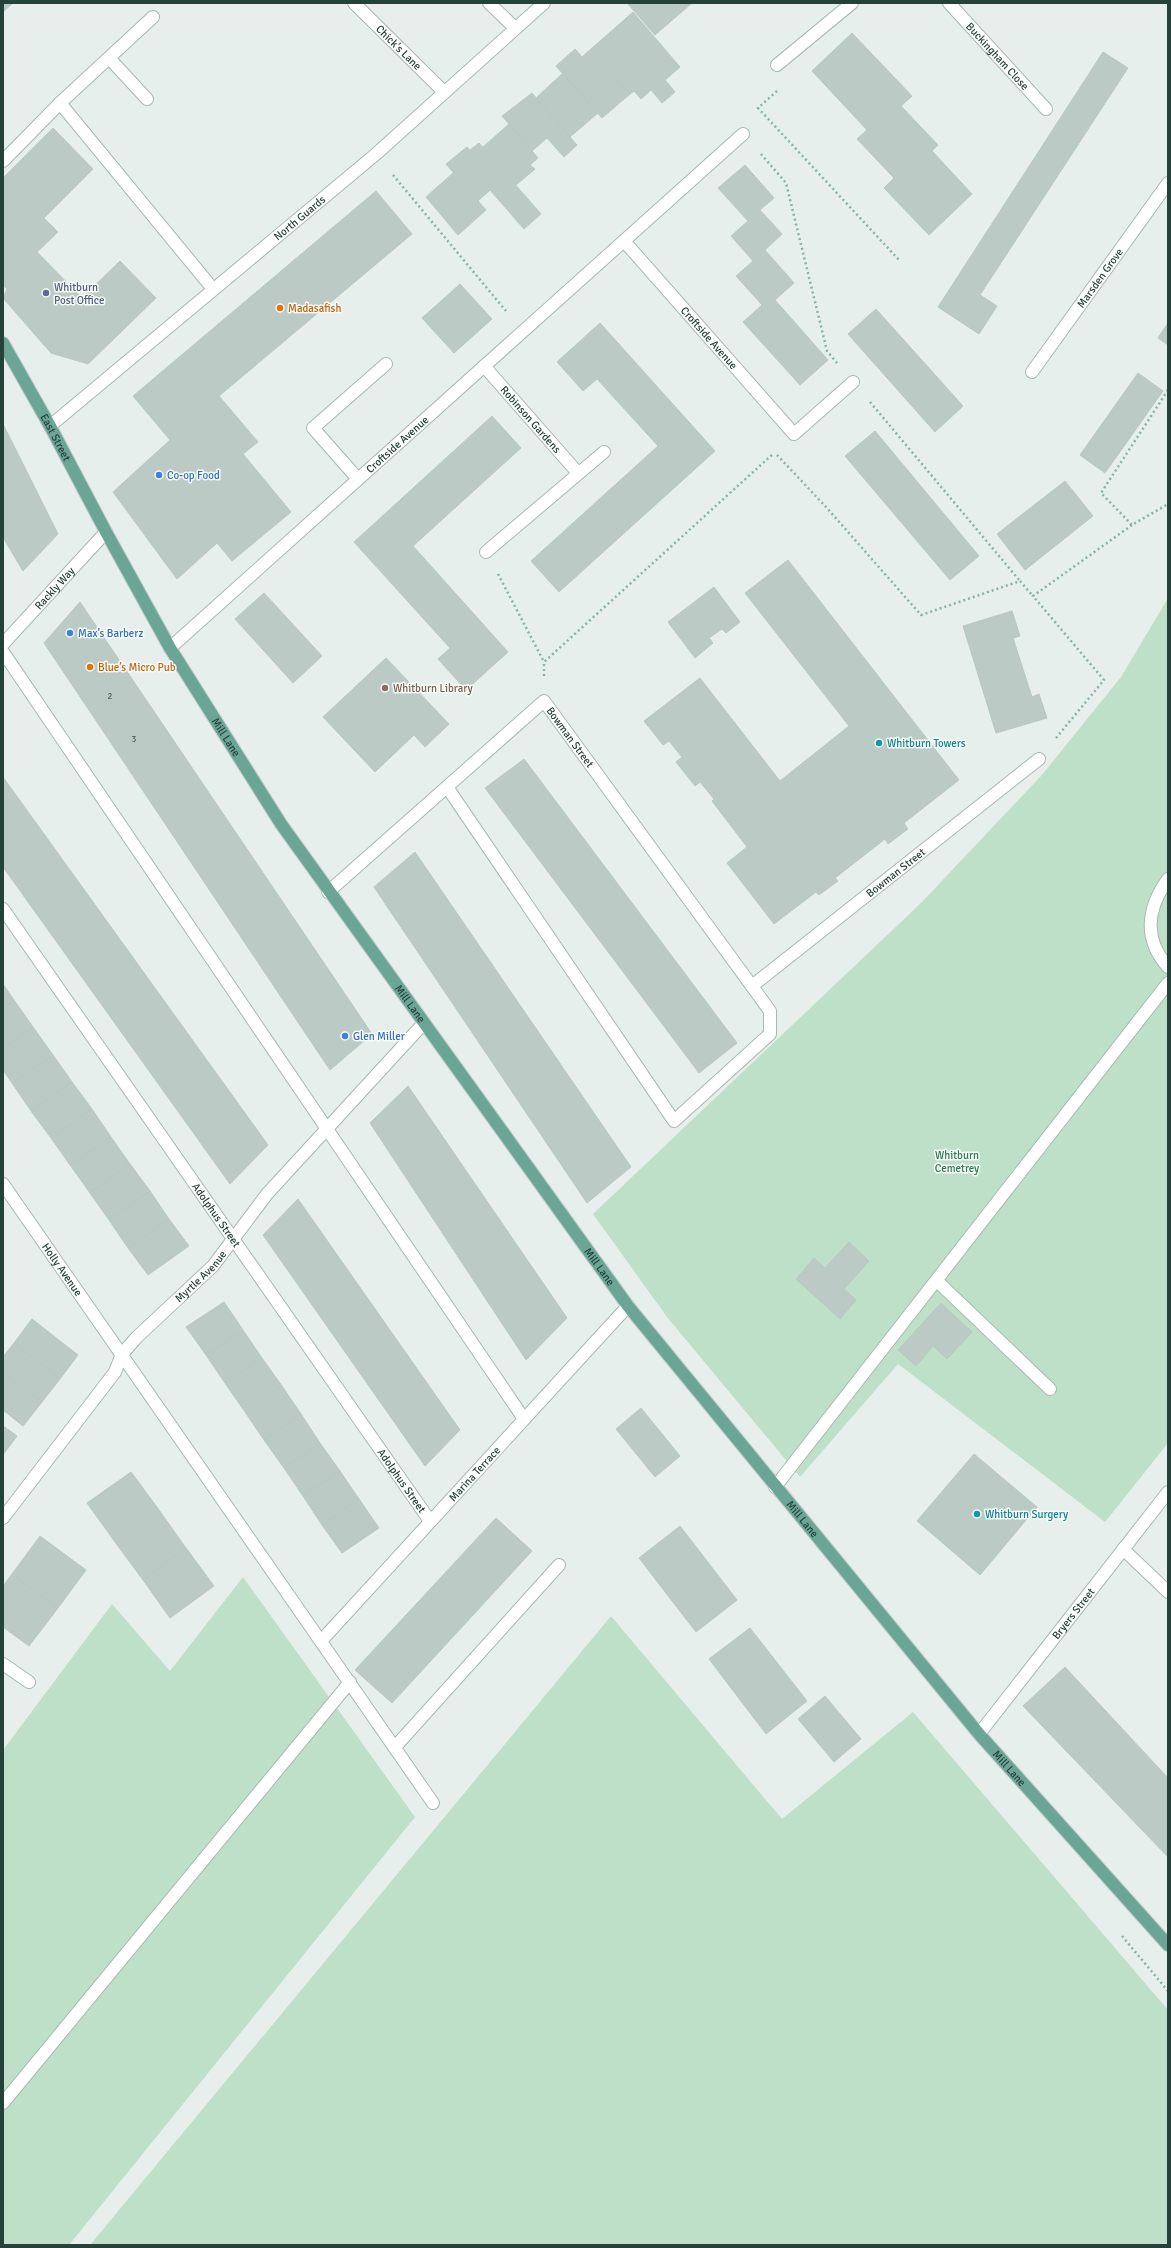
<svg xmlns="http://www.w3.org/2000/svg" width="1171" height="2248" viewBox="0 0 1171 2248" font-family="Signika,sans-serif">
<style>
.green{fill:#bfe0c8}
.building{fill:#bbcac4;stroke:#b8c9c2}
.lines{fill:none;stroke-linecap:round;stroke-linejoin:round}
.minor-casing{stroke:#a8b8b2;stroke-width:14}
.major-casing{stroke:#c2cac8;stroke-width:14}
.path{stroke:#86b3a5;stroke-width:2.5;stroke-dasharray:2 3;stroke-linecap:butt}
.minor{stroke:#fff;stroke-width:12}
.major{stroke:#6aa596;stroke-width:12}
.service-dot{fill:#5c6f8a;stroke:#f7fbf9;stroke-width:1.5}
.food-dot{fill:#e8710a;stroke:#f7fbf9;stroke-width:1.5}
.shop-dot{fill:#3f7fe0;stroke:#f7fbf9;stroke-width:1.5}
.education-dot{fill:#8d6e63;stroke:#f7fbf9;stroke-width:1.5}
.culture-dot{fill:#0f9aa8;stroke:#f7fbf9;stroke-width:1.5}
.labels{text-anchor:middle;stroke-width:3;stroke-linejoin:round;paint-order:stroke}
.number-label{font-size:9px;fill:#4a645c}
.street-label{font-size:11px;fill:#24423a;stroke:#f7fbf9}
.service-label{font-size:11px;fill:#4e5e75;stroke:#f7fbf9;text-anchor:start}
.food-label{font-size:11px;fill:#c56008;stroke:#f7fbf9;text-anchor:start}
.shop-label{font-size:11px;fill:#366cbe;stroke:#f7fbf9;text-anchor:start}
.education-label{font-size:11px;fill:#785e54;stroke:#f7fbf9;text-anchor:start}
.culture-label{font-size:11px;fill:#0d838f;stroke:#f7fbf9;text-anchor:start}
.park-label{font-size:11px;fill:#2d7a4b;stroke:#f7fbf9}
</style>
<rect width="100%" height="100%" fill="#e6efeb"/>
<path class="green" d="M1168 598V1443L1105 1522 898 1364 800 1477 667 1317 593 1214 921 903 1041 776 1121 677Z
M243 1577 415 1817 69 2245H3V1750L112 1604 170 1671Z
M611 1616 782 1819 913 1712 1168 2010V2245H90Z"/>
<path class="building" d="M3 3H13L3 12Z
M627 3H692L655 35Z
M633 12 680 67 665 80 675 92 662 103 651 90 641 99 634 91 630 94 591 49Z
M852 33 912 96 901 106 938 145 932 151 972 194 929 235 884 188 894 178 857 139 867 130 812 71Z
M575 49 582 57 591 49 630 94 602 118 556 66Z
M1103 52 1128 68 980 295 997 306 979 334 938 307Z
M563 73 598 113 570 137 536 98Z
M532 93 577 145 564 157 547 138 532 151 502 116Z
M509 124 538 158 530 165 535 169 516 185 483 147Z
M53 128 93 169 44 218 58 232 37 252 82 298 120 261 156 298 88 364 51 353 3 298 7 289 3 285V178Z
M479 143 541 214 524 229 490 190 478 201 446 164 467 147 470 150Z
M745 165 774 198 760 210 782 234 765 250 794 283 775 300 828 360 800 385 743 322 762 305 736 276 753 261 731 236 748 221 718 188Z
M453 173 486 210 458 235 426 197Z
M376 191 412 234 219 396 258 442 243 454 291 512 232 561 217 543 177 579 113 492 170 440 133 396Z
M460 284 492 319 454 353 422 318Z
M876 309 963 406 935 432 848 334Z
M600 323 715 451 559 592 531 561 658 446 597 379 583 391 557 362Z
M1168 323V345L1158 338Z
M1138 373 1163 391 1105 473 1080 455Z
M492 416 521 448 413 546 508 652 466 690 438 659 450 648 354 542Z
M3 424 9 436 3 442Z
M875 431 979 556 950 580 845 456Z
M9 436 26 470 3 493V442Z
M26 470 41 500 4 539 3 493Z
M1065 481 1093 516 1025 570 997 534Z
M41 500 58 534 23 571 4 539Z
M788 560 959 780 904 823 908 829 888 844 885 839 835 878 838 881 819 895 816 892 774 924 727 863 747 847 712 801 714 799 700 782 695 786 676 762 682 757 669 741 663 745 644 721 700 678 780 781 849 726 745 593Z
M714 587 740 622 726 633 722 629 709 638 713 643 695 658 668 622Z
M264 593 322 656 293 683 235 619Z
M80 602 372 1034 330 1070 44 643Z
M1012 611 1020 636 1013 638 1032 697 1039 694 1047 718 996 733 963 626Z
M386 658 449 724 425 747 414 735 375 772 323 717Z
M524 759 737 1043 699 1073 485 788Z
M3 777 268 1145 230 1184 3 867Z
M415 852 631 1167 587 1203 374 887Z
M3 984 14 1000 3 1008Z
M14 1000 33 1027 3 1049V1008Z
M33 1027 53 1055 12 1083 3 1070V1049Z
M53 1055 72 1082 31 1111 12 1083Z
M72 1082 92 1109 51 1138 31 1111Z
M408 1086 567 1318 526 1360 370 1123Z
M92 1109 111 1137 70 1165 51 1138Z
M111 1137 130 1164 90 1193 70 1165Z
M130 1164 150 1191 109 1220 90 1193Z
M150 1191 169 1219 128 1248 109 1220Z
M298 1199 460 1430 425 1466 263 1235Z
M169 1219 189 1246 148 1275 128 1248Z
M849 1242 869 1261 844 1289 856 1300 840 1319 796 1279 814 1258 825 1268Z
M224 1302 243 1330 206 1355 186 1327Z
M941 1303 972 1332 947 1359 933 1346 916 1366 898 1350Z
M32 1319 78 1355 60 1379 14 1343Z
M243 1330 262 1358 225 1383 206 1355Z
M14 1343 60 1379 42 1402 3 1372V1357Z
M262 1358 282 1386 245 1412 225 1383Z
M3 1372 42 1402 23 1426 3 1410Z
M282 1386 301 1414 264 1440 245 1412Z
M641 1408 680 1456 655 1477 616 1429Z
M301 1414 320 1443 284 1468 264 1440Z
M3 1426 17 1436 3 1455Z
M320 1443 340 1471 303 1496 284 1468Z
M974 1454 1037 1507 980 1575 917 1521Z
M340 1471 359 1499 322 1525 303 1496Z
M131 1472 159 1510 115 1542 87 1503Z
M359 1499 379 1528 342 1553 322 1525Z
M159 1510 186 1548 143 1580 115 1542Z
M496 1518 532 1551 392 1703 355 1670Z
M680 1526 737 1600 696 1632 639 1558Z
M40 1536 86 1570 58 1608 12 1574Z
M186 1548 214 1586 170 1618 143 1580Z
M12 1574 58 1608 29 1646 3 1627V1586Z
M750 1628 807 1701 766 1734 709 1659Z
M1065 1667 1168 1778V1857L1023 1706Z
M825 1696 861 1739 834 1762 798 1719Z"/>
<g class="lines">
<g class="minor-casing">
<g id="minor">
<path id="s1" d="M354 3 444 92"/>
<path d="M489 3 515 28"/>
<path id="s2" d="M949 3 1046 109"/>
<path d="M109 58 147 99"/>
<path d="M777 65 852 3"/>
<path d="M60 103 153 17"/>
<path d="M3 161 60 103 213 289"/>
<path id="s3" d="M624 241 794 434 853 382"/>
<path id="s4" d="M484 366 578 473"/>
<path id="s5" d="M1032 372 1168 183"/>
<path id="s6" d="M50 426 376 154 544 3"/>
<path d="M358 479 313 428 386 364"/>
<path d="M486 552 604 452"/>
<path id="s7" d="M3 644 106 532"/>
<path id="s8" d="M170 648 743 134"/>
<path d="M3 652 524 1419"/>
<path d="M1168 879C1147 908 1143 939 1168 967"/>
<path id="s9" d="M328 892 544 701 770 1011V1034L674 1121 447 787"/>
<path id="s10" d="M3 909 430 1521"/>
<path id="s11" d="M752 986 1039 759"/>
<path id="s12" d="M3 1184 433 1803"/>
<path d="M937 1281 1050 1389"/>
<path d="M775 1487 1168 983"/>
<path id="s13" d="M3 1518 115 1372 122 1354 137 1337 213 1266 267 1194 424 1023"/>
<path d="M1123 1549 1168 1592"/>
<path id="s14" d="M321 1641 628 1306"/>
<path d="M3 1664 29 1682"/>
<path id="s15" d="M979 1734 1168 1492"/>
<path d="M395 1747 559 1565"/>
<path d="M3 2103 350 1682"/>
</g>
</g>
<g class="major-casing">
<g id="major">
<path id="s16" d="M3 343 50 426 106 532 170 648 281 824 628 1306 979 1734 1168 1945"/>
</g>
</g>
<path class="path" d="M777 91 758 108 900 261
M761 154 786 183 827 351 837 363
M393 175 506 311
M1168 390 1101 493 1132 525 1168 504
M870 402 1020 581
M777 455 826 507 921 615 1020 581 1033 596
M498 574 544 662
M544 676V662L774 453
M1056 738 1104 680 1033 596 1132 525
M1122 1936 1168 1991"/>
<use href="#minor" class="minor"/>
<use href="#major" class="major"/>
</g>
<circle class="service-dot" cx="46" cy="293" r="4"/>
<g class="food-dot">
<circle cx="280" cy="308" r="4"/>
<circle cx="90" cy="667" r="4"/>
</g>
<g class="shop-dot">
<circle cx="159" cy="475" r="4"/>
<circle cx="70" cy="633" r="4"/>
<circle cx="345" cy="1036" r="4"/>
</g>
<circle class="education-dot" cx="385" cy="688" r="4"/>
<g class="culture-dot">
<circle cx="879" cy="743" r="4"/>
<circle cx="977" cy="1514" r="4"/>
</g>
<g class="labels">
<g class="number-label">
<text x="110" y="699">2</text>
<text x="134" y="742">3</text>
</g>
<g class="street-label">
<text dy="4" stroke="none"><textPath href="#s1" startOffset="63">Chick's Lane</textPath></text>
<text dy="4" stroke="none"><textPath href="#s2" startOffset="72">Buckingham Close</textPath></text>
<text dy="4" stroke="none"><textPath href="#s6" startOffset="325">North Guards</textPath></text>
<text dy="4" stroke="none"><textPath href="#s5" startOffset="116">Marsden Grove</textPath></text>
<text dy="4" stroke="none"><textPath href="#s3" startOffset="129">Croftside Avenue</textPath></text>
<text dy="4" stroke="none"><textPath href="#s4" startOffset="71">Robinson Gardens</textPath></text>
<text dy="4" stroke="none"><textPath href="#s16" startOffset="108">East Street</textPath></text>
<text dy="4" stroke="none"><textPath href="#s8" startOffset="305">Croftside Avenue</textPath></text>
<text dy="4" stroke="none"><textPath href="#s7" startOffset="76">Rackly Way</textPath></text>
<text dy="4" stroke="none"><textPath href="#s16" startOffset="453">Mill Lane</textPath></text>
<text dy="4" stroke="none"><textPath href="#s9" startOffset="333">Bowman Street</textPath></text>
<text dy="4" stroke="none"><textPath href="#s11" startOffset="183">Bowman Street</textPath></text>
<text dy="4" stroke="none"><textPath href="#s16" startOffset="777">Mill Lane</textPath></text>
<text dy="4" stroke="none"><textPath href="#s10" startOffset="373">Adolphus Street</textPath></text>
<text dy="4" stroke="none"><textPath href="#s16" startOffset="1101">Mill Lane</textPath></text>
<text dy="4" stroke="none"><textPath href="#s12" startOffset="104">Holly Avenue</textPath></text>
<text dy="4" stroke="none"><textPath href="#s13" startOffset="314">Myrtle Avenue</textPath></text>
<text dy="4" stroke="none"><textPath href="#s14" startOffset="227">Marina Terrace</textPath></text>
<text dy="4" stroke="none"><textPath href="#s10" startOffset="697">Adolphus Street</textPath></text>
<text dy="4" stroke="none"><textPath href="#s16" startOffset="1425">Mill Lane</textPath></text>
<text dy="4" stroke="none"><textPath href="#s15" startOffset="153">Bryers Street</textPath></text>
<text dy="4" stroke="none"><textPath href="#s16" startOffset="1749">Mill Lane</textPath></text>
</g>
<g class="service-label">
<text x="54" y="291">Whitburn<tspan x="54" dy="13">Post Office</tspan></text>
</g>
<g class="food-label">
<text x="288" y="312">Madasafish</text>
<text x="98" y="671">Blue’s Micro Pub</text>
</g>
<g class="shop-label">
<text x="167" y="479">Co-op Food</text>
<text x="78" y="637">Max’s Barberz</text>
<text x="353" y="1040">Glen Miller</text>
</g>
<g class="education-label">
<text x="393" y="692">Whitburn Library</text>
</g>
<g class="culture-label">
<text x="887" y="747">Whitburn Towers</text>
<text x="985" y="1518">Whitburn Surgery</text>
</g>
<g class="park-label">
<text x="957" y="1159">Whitburn<tspan x="957" dy="13">Cemetrey</tspan></text>
</g>
</g>
<rect width="1171" height="2248" fill="none" stroke="#24423a" stroke-width="8"/>
</svg>
